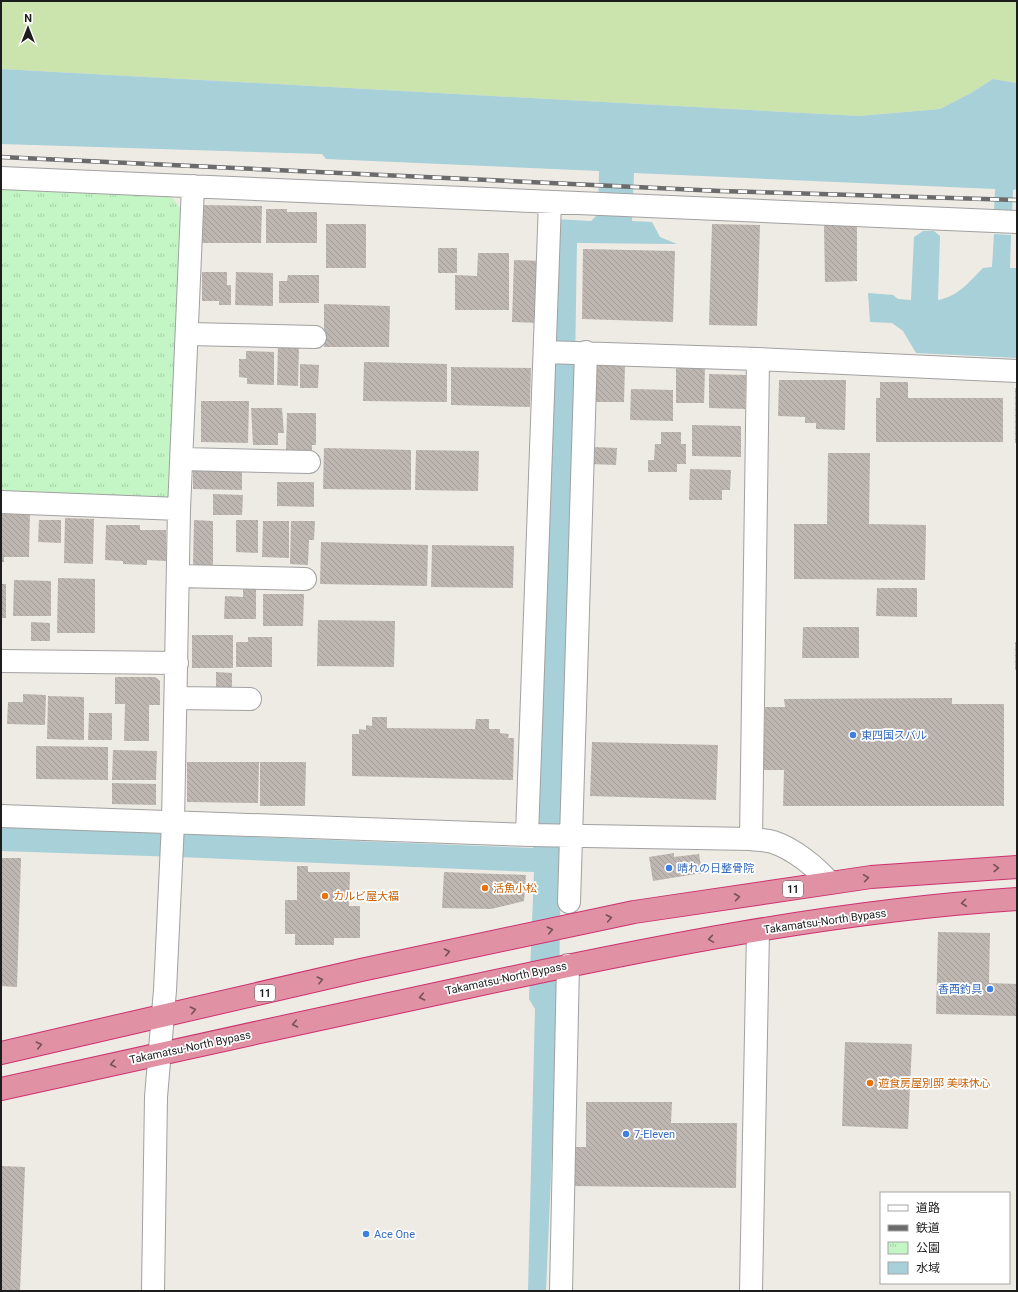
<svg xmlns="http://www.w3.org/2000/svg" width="1018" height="1292" viewBox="0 0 1018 1292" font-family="Roboto,'Noto Sans JP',sans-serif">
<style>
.grass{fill:#cbe4ad}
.park{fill:url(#park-tufts)}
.water{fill:#a7d0d8}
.building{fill:url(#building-back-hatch)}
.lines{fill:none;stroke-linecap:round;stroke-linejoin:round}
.minor-casing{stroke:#a1a1a1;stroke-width:24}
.highway-casing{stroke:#cc316e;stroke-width:24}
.minor{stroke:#fff;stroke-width:22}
.highway{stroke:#e091a3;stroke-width:22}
.rail-casing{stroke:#6b6b6b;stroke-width:4.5}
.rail{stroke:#fff;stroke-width:3;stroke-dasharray:9;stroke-linecap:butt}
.oneway{stroke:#755159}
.shop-dot{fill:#3f7fe0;stroke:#fff;stroke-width:1.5}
.food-dot{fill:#e8710a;stroke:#fff;stroke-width:1.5}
.labels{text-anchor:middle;stroke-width:3.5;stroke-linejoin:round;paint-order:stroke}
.shield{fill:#fff;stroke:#616161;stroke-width:1}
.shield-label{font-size:10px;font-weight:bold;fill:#1d1d1d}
.shop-label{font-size:11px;fill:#366cbe;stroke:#fff;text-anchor:start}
.food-label{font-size:11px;fill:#c56008;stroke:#fff;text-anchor:start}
.street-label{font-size:11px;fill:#1d1d1d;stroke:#fff}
</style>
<defs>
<pattern id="park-tufts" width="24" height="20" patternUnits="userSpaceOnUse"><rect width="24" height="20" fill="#c3f5c5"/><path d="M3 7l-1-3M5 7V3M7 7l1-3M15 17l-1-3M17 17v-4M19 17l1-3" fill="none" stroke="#a7d2a9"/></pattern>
<pattern id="building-back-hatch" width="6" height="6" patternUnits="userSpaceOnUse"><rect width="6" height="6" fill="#beb6b1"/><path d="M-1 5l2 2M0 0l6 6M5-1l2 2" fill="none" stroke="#a39c98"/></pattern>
</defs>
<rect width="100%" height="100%" fill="#eeeae4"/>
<path class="grass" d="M1 1H1017V83L993 79 971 93 940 109 859 116 1 69Z"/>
<path class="park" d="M1 187 169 194 184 213 174 500 1 494Z"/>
<path class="water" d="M1 69 859 116 940 109 971 93 993 79 1017 83V189L1013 190 1012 213 994 212 995 189 634 173 632 221 652 222 660 237 677 244 577 243 567 850 561 855 559 991 546 1291H528L535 1009 529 999 534 872 179 857 1 851V827L533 848 555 219 591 221 598 214 599 171 326 159 322 154 1 144Z
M923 231H934L940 236 938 300C959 296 969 282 983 268L992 267 994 234 1011 235 1010 268H1017V358L916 353 903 331 892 323 870 322 868 293 893 295 898 299 911 300 914 237Z"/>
<path class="building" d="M202 205 262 206 261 243H201Z
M266 209H287V212H317V243H266Z
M326 224H366V268H326Z
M712 224 760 225 757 326 709 325Z
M824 225H857V281L825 282Z
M438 248H457V273H438Z
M583 249 675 251 673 322 582 319Z
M478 253H509V310H455V275L477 276Z
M514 260 543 261 540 323 512 322Z
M202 272H227V285H231V305H219V301H202Z
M236 272 273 273V306L235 305Z
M288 275H319V303H279V281H287Z
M324 304 390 306 389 347H324Z
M278 346 299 347 298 386 277 385Z
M246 351 274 352V385L247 384V378L239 377V359H246Z
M364 362 447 364V402L363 401Z
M300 364 319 365 318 388H300Z
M592 365H625L624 402H592Z
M451 367 531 368 530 407 451 405Z
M676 368H705L704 403H676Z
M709 374 746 375 745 409 709 408Z
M779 380H846L845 430 816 429V423H805V417L778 416Z
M880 382H908V398H1003V442H876V398H880Z
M1015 388H1017V443H1015Z
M631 389 673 390V421L630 420Z
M201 401H249L248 443 201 442Z
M251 408H282L284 433H278V445H253Z
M287 413H316V445H312V450H286Z
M692 425 741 426V457L692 456Z
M661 432H681V444H686V464H677V472H648V460H654L655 444H661Z
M592 447 617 448 616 465 591 464Z
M324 448 411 450V490L323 489Z
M416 450 479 451 478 491 415 490Z
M828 453H870L869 524 926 525 925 580 794 579V524H827Z
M242 467V490L193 489V470Z
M690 469 731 470 730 490H722V500H689Z
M277 482H314V507L277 506Z
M213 494 243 495 242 515H213Z
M1 512H30L29 557H4V562H1Z
M65 518 94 519 93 564 64 563Z
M39 520H61V543L38 542Z
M194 520 213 521V567L193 566Z
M236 520H258V553L236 552Z
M263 521H289V558L262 557Z
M291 521H315L314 540H309L308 565 290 564Z
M106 525H140V530H166V561L147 560V565L123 564V561L105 560Z
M321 542 428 545 427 586 320 584Z
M432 545 514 546 513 588 431 587Z
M58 578 95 579V633H57Z
M14 580 51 581V616H13Z
M1 584H6V618H1Z
M243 588H256V619H224L225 596 243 597Z
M877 588H917V617L876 616Z
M263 594H304L303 626H263Z
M318 620 395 621 394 667 317 666Z
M31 622 50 623V641H31Z
M803 627H859V658H802Z
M192 635H233V668H192Z
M248 637H272V667H236V642H248Z
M1015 642H1017V670H1015Z
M216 672 232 673V689H216Z
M115 677H155L160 681V705H149V741H124L125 704H115Z
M23 694 46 695 45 725 7 724 8 702H23Z
M48 696 84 697V740L47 739Z
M952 698V704H1004V806H783L784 770H763L765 707H785L784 699Z
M89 713H112V740H88Z
M372 717H387V728L475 729 476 719H489V729H500V733L509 734 508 738H514L513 780 352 776V734H359V729L366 730V725L372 726Z
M592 742 718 745 716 800 590 796Z
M36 746 108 747V780L36 779Z
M113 750 157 751 156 780H112Z
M187 762H259L258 803 187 802Z
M260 762H306L305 806H260Z
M112 783 156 784V805L112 804Z
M674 853V857L699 854 702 873 653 881 649 857Z
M1 858H21L17 987 1 986Z
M297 866H308V872H350L349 906H360V938H334V945H295V934H285V900H297Z
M444 872 526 875 524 901 491 909 442 908Z
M938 932 990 933 989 983 1017 984V1016L936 1014Z
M845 1042 912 1044 908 1129 842 1126Z
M586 1102H672L671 1123H737L736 1188 569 1186 570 1147H586Z
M1 1166 25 1167 20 1291H1Z"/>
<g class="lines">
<g class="minor-casing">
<path id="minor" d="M1 178 1017 222
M188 334 315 337
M545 352 758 359 1017 371
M182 459 309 462
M1 502 179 509
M178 576 305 579
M1 661 177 663
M176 698 250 699
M1 816 531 835 751 839C758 840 766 840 773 842 794 849 816 867 830 883
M527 835 550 202
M751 839 758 359
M569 902 586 352
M153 1291 156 1097 165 990 173 823 179 509 193 186
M561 1291 568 965
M751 1291 758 931"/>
</g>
<g class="highway-casing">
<path id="highway" d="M1 1053 361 970 634 912 871 877 1017 867
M1 1089C157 1055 312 1020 468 987 649 948 832 911 1017 899"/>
</g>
<use href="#minor" class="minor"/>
<use href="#highway" class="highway"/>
<g class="rail-casing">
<path id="rail" d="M1 157 720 191 1017 200"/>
</g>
<use href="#rail" class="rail"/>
</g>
<defs><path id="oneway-chevron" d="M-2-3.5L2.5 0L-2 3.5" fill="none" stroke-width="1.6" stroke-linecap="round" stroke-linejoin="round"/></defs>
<g class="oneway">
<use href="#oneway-chevron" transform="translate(996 868) rotate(-2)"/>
<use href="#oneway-chevron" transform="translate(866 878) rotate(-8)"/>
<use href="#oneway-chevron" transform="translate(737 897) rotate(-8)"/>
<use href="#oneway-chevron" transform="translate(964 903) rotate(173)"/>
<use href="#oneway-chevron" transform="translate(609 918) rotate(-11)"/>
<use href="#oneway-chevron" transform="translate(550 930) rotate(-12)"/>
<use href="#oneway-chevron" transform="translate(711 939) rotate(171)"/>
<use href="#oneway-chevron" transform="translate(447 952) rotate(-12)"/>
<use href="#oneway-chevron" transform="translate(320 980) rotate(-14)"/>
<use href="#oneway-chevron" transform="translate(422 997) rotate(168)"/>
<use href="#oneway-chevron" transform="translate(193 1010) rotate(-12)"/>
<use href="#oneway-chevron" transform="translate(295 1024) rotate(168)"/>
<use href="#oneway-chevron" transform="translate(39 1045) rotate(-13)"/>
<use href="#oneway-chevron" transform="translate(113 1064) rotate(167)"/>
</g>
<g class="shop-dot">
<circle cx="853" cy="735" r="4"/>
<circle cx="669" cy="868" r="4"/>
<circle cx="990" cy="989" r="4"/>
<circle cx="626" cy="1134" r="4"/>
<circle cx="366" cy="1234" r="4"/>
</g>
<g class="food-dot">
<circle cx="485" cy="888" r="4"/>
<circle cx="325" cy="896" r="4"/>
<circle cx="870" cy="1083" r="4"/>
</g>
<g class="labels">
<g class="shield">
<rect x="783" y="881" width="20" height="16" rx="3"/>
<rect x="255" y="985" width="20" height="16" rx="3"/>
</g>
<g class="shield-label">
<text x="793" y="893">11</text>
<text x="265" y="997">11</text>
</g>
<g class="shop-label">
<text x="861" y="739">東四国スバル</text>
<text x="677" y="872">晴れの日整骨院</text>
<text x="982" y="993" text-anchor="end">香西釣具</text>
<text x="634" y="1138">7-Eleven</text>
<text x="374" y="1238">Ace One</text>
</g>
<g class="food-label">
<text x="493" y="892">活魚小松</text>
<text x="333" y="900">カルビ屋大福</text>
<text x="878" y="1087">遊食房屋別邸 美味休心</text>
</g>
<g class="street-label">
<text transform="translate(825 921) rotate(-8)" y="4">Takamatsu-North Bypass</text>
<text transform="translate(506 978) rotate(-12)" y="4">Takamatsu-North Bypass</text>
<text transform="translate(190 1047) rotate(-12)" y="4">Takamatsu-North Bypass</text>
</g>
</g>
<rect width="1018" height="1292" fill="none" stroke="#1d1d1d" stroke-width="4"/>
<rect x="880" y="1192" width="130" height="92" fill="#ffffff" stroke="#a5a5a5"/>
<rect x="888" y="1205" width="20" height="6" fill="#ffffff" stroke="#a5a5a5"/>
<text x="916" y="1212" font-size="12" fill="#1d1d1d">道路</text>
<rect x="888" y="1225" width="20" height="6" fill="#6b6b6b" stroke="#a5a5a5"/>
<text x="916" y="1232" font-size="12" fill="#1d1d1d">鉄道</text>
<rect x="888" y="1242" width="20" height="12" fill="url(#park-tufts)" stroke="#a5a5a5"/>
<text x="916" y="1252" font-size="12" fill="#1d1d1d">公園</text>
<rect x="888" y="1262" width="20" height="12" fill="#a7d0d8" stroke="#a5a5a5"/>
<text x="916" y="1272" font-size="12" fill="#1d1d1d">水域</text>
<g transform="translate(28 28)" stroke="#ffffff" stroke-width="3" paint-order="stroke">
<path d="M0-3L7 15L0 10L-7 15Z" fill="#1d1d1d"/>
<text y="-6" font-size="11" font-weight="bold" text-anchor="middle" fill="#1d1d1d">N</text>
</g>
</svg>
